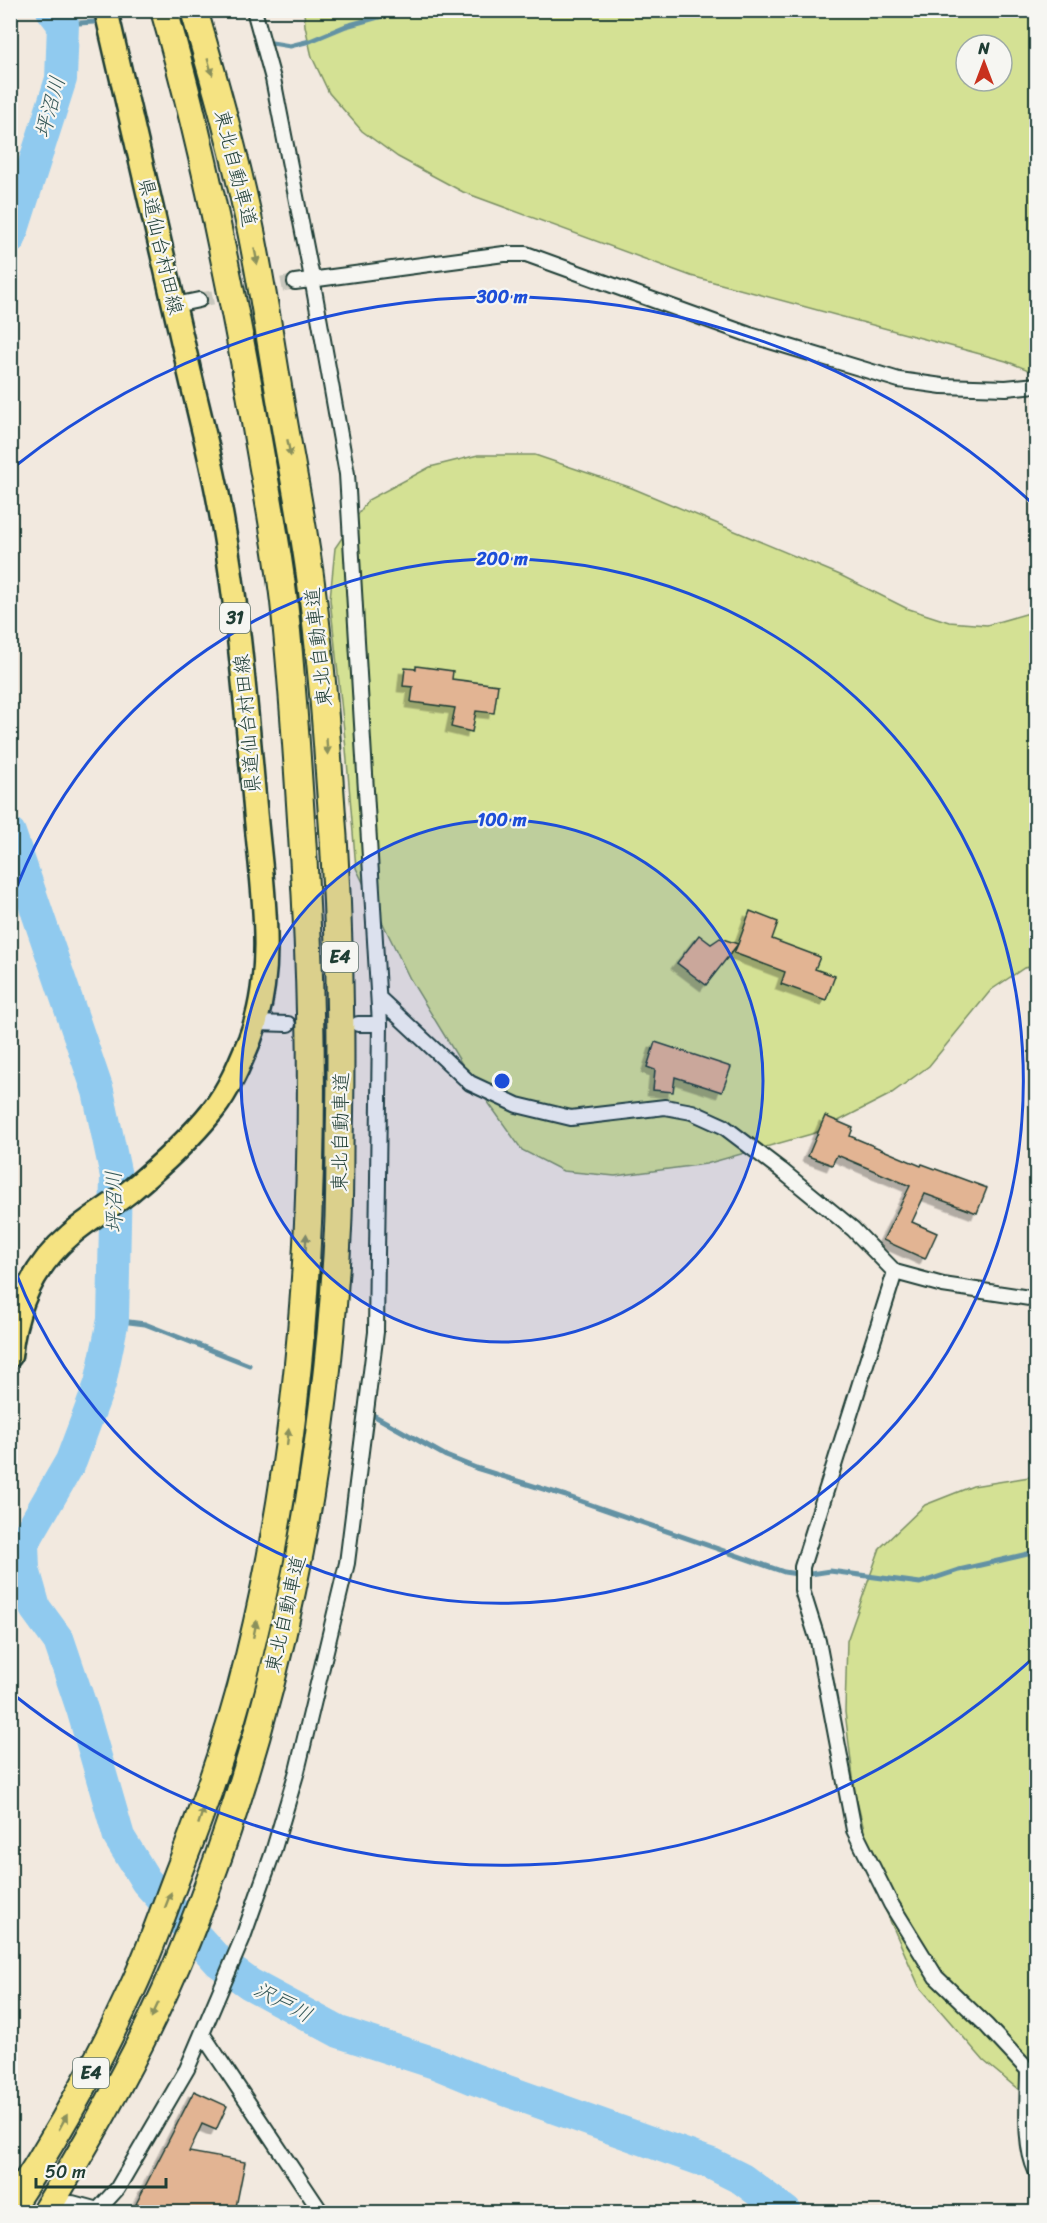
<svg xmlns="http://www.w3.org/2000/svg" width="1047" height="2223" viewBox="0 0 1047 2223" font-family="Sriracha,'Klee One',sans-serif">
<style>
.green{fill:#d4e194;stroke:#7a8f64;stroke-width:1.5;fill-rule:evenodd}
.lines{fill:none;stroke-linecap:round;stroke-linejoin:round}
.stream{stroke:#6392a4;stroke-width:5}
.river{stroke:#90caef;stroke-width:32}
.building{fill:#e2b493;stroke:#1f3d34;stroke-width:1.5;filter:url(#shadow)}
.street-tunnel{stroke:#c8c7bd;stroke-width:14;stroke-dasharray:14 7;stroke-linecap:butt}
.secondary-tunnel{stroke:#c8c7bd;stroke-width:20;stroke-dasharray:20 10;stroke-linecap:butt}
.street-casing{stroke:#1f3d34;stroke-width:18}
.secondary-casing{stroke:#1f3d34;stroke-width:24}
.primary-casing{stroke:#1f3d34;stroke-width:27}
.highway-casing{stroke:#1f3d34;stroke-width:30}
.street{stroke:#f6f6f2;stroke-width:14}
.secondary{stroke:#f6f6f2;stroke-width:20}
.primary{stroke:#f5e382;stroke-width:22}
.highway{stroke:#f5e382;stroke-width:26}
.oneway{fill:#8a905b}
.ring{fill:none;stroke:#1d4ed8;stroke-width:3}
.labels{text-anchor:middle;stroke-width:4.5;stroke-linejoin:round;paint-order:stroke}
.shield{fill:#f6f6f2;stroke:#60746d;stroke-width:1.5}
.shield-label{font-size:18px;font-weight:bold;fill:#1f3d34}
.street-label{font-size:20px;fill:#1f3d34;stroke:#f6f6f2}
.water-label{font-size:21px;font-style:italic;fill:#365959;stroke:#f6f6f2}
.centre{fill:#1d4ed8;stroke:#f6f6f2;stroke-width:3}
.ring-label{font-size:18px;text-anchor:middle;font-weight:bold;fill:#1d4ed8;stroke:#f6f6f2;stroke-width:4.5;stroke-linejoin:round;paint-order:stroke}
</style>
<defs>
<filter id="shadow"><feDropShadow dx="-5.5" dy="5.5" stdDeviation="0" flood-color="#0004"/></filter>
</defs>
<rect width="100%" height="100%" fill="#f2e9df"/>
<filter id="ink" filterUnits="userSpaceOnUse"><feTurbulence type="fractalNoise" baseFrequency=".0167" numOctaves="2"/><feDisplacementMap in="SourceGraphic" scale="12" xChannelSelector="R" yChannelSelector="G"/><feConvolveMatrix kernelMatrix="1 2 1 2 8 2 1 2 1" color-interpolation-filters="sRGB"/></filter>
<g filter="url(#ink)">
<path class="green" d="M304 11H1036V373L1006 361 691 276 463 192 398 157 362 131 329 93 312 57 305 26ZM966 45H1002V81H966Z
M478 455H535L632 488 840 575 906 608 949 622 987 625 1036 611V966L1024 968 991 990 929 1066 889 1095 815 1133 706 1164 615 1176 563 1171 522 1150 468 1074 410 979 356 868 346 749 330 599 335 548 368 500 430 467Z
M1036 1476V2104L984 2061 919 1986 881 1900 855 1793 845 1712 847 1641 880 1548 925 1505 973 1486Z"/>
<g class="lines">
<path class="stream" d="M63 24 94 22
M272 43 290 46 310 41 346 26 404 10
M113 1320 145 1324 249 1365
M373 1415 446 1456 476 1468 566 1496 784 1572 804 1575 830 1571 920 1583 959 1570 1036 1552"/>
<path class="river" d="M10 239 61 79 63 24 52 10
M10 833 98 1091 116 1176 113 1320 100 1384 71 1461 13 1561
M23 1544 24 1569 35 1608 59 1641 83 1712 119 1837 146 1881 219 1962 250 1984 339 2032 435 2063 474 2079 712 2164 742 2179 786 2212"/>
</g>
<path class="building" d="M416 666 453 671 452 679 498 685 494 713 476 711 472 732 451 727 455 708 411 702 413 687 403 686 405 668 416 669Z
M750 911 778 922 772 939 820 957 815 969 835 976 826 1000 781 984 785 972 734 953 738 944 706 985 677 963 699 935 711 944 720 938 738 944Z
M655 1042 731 1067 722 1092 675 1077 673 1092 653 1090 655 1070 647 1067Z
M825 1116 853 1128 850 1136 921 1166 922 1164 987 1188 977 1213 925 1194 912 1222 937 1233 925 1259 883 1240 910 1186 837 1155 832 1165 808 1156Z
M194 2091 227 2106 216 2130 202 2124 189 2152 245 2162 235 2212H158L136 2204Z"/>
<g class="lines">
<path class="street-tunnel" d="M199 300 295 282"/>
<path class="secondary-tunnel" d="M10 2179 66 2203"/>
<g class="street-casing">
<path id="street" d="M295 282 504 254H526L750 335 899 380 942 386 1006 388 1036 385
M175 305 199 300
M379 998 470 1083 517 1105 571 1118 665 1107 692 1112 723 1126 781 1170 853 1229 895 1272 943 1285 1036 1299
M256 1023 288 1024
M358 1024H380
M895 1272 802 1567V1590L818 1641 854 1830 891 1904 936 1977 986 2025 1028 2070C1028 2101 1023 2144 1036 2171
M203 2035 321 2212
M96 2212 117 2189 187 2069 243 1937 273 1852 297 1771 347 1563 376 1332 380 1024 347 474 312 278 273 79 254 10"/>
</g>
<g class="secondary-casing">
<path id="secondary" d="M72 2206 94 2212"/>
</g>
<g class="primary-casing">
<path id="primary" d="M10 1356C15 1308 33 1266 70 1235 88 1219 110 1207 129 1192 158 1168 189 1140 213 1110 229 1090 240 1063 250 1039 278 967 261 882 255 807 246 706 238 603 219 502 211 459 200 417 190 374 163 253 133 132 106 10"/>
</g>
<g class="highway-casing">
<path id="highway" d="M10 2208C56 2138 97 2065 132 1989 150 1951 163 1912 178 1873 206 1802 231 1730 249 1656 313 1396 320 1118 303 852 298 769 293 685 284 602 277 542 265 482 255 422 231 284 203 145 164 10
M45 2212C98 2126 149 2035 187 1940 278 1715 326 1471 338 1229 340 1191 339 1153 340 1115 342 1000 338 887 329 773 325 712 320 651 312 591 305 534 294 479 284 422 273 359 264 295 251 231 236 157 215 83 194 10"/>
</g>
<use href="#street" class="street"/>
<use href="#secondary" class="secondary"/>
<use href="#primary" class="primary"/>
<use href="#highway" class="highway"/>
</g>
<defs><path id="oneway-solid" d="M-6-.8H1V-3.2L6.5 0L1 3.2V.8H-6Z" transform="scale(1.5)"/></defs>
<g class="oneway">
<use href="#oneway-solid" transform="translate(210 67) rotate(74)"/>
<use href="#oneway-solid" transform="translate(256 256) rotate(79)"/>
<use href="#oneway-solid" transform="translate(289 448) rotate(79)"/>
<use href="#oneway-solid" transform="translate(327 746) rotate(86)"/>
<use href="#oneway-solid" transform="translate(306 1242) rotate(-87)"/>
<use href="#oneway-solid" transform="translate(288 1437) rotate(-83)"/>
<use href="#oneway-solid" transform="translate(255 1629) rotate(-78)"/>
<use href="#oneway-solid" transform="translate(201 1816) rotate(-72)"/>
<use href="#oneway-solid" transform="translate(168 1900) rotate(-69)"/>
<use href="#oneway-solid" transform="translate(155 2010) rotate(115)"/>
<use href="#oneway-solid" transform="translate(63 2122) rotate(-61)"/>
</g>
</g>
<circle cx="502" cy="1081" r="261" fill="#1d4ed8" fill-opacity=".12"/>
<g class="ring">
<circle cx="502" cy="1081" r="261"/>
<path d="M11 902A522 522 0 1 1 11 1260"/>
<path d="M1032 1659A784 784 0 0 1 14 1695M14 467A784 784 0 0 1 1032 503"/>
</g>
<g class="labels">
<g class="shield">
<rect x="220" y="603" width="30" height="30" rx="4.5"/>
<rect x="322" y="942" width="36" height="30" rx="4.5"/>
<rect x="73" y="2058" width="36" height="30" rx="4.5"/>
</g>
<g class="shield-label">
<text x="235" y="624">31</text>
<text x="340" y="963">E4</text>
<text x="91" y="2079">E4</text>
</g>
<g class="street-label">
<text transform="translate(236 168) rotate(76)" y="7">東北自動車道</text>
<text transform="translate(161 246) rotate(77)" y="7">県道仙台村田線</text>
<text transform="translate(318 647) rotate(-96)" y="7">東北自動車道</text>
<text transform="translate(247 724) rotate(-95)" y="7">県道仙台村田線</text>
<text transform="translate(340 1132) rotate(-89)" y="7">東北自動車道</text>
<text transform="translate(285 1614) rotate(-77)" y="7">東北自動車道</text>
</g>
<g class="water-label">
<text transform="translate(50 107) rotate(-75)" y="7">坪沼川</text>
<text transform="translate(114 1202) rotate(-91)" y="7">坪沼川</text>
<text transform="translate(283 2002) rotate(28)" y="7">沢戸川</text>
</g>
</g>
<circle cx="502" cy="1081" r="9" class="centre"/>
<g class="ring-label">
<text x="502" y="303">300 m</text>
<text x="502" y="565">200 m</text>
<text x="502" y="826">100 m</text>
</g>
<rect width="1047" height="2223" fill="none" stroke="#f6f6f2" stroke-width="36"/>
<rect x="18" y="18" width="1011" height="2187" fill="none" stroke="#1f3d34" stroke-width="2" filter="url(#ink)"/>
<g transform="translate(984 63)"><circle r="28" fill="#f6f6f2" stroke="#a0aca6" stroke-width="1.5"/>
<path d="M0-4.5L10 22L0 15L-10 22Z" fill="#c8321e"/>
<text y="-9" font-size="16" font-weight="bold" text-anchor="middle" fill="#1f3d34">N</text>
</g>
<path d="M36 2178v9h130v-9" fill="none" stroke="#1f3d34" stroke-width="3"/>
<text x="45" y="2178" font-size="18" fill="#1f3d34" stroke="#f6f6f2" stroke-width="4.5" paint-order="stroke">50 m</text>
</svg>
